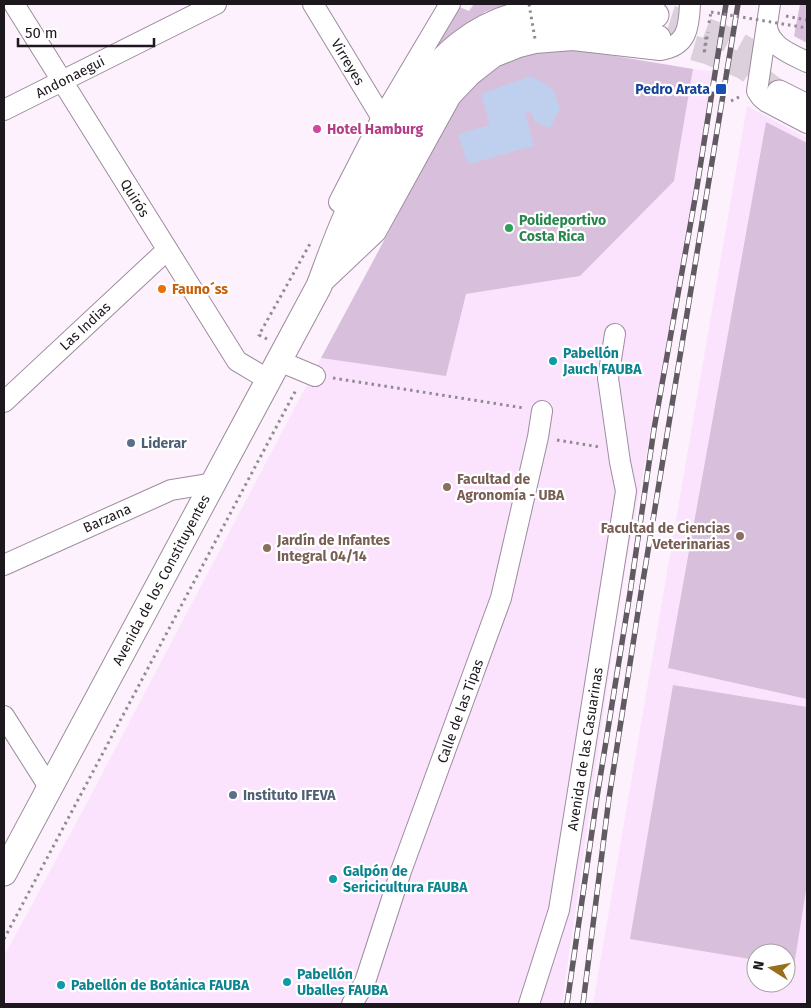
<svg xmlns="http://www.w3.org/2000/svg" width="811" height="1008" viewBox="0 0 811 1008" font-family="'Fira Sans',sans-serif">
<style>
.built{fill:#fbe3fe;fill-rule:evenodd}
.green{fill:#d8bfdb}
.water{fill:#bfd0ef}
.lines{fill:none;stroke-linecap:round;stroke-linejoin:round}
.major-tunnel{stroke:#dbd0dc;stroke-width:25;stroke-dasharray:25 12;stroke-linecap:butt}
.minor-casing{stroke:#9d8c9f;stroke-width:22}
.major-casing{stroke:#9d8c9f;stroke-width:27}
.path{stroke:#928a93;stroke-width:3;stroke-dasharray:2.5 4;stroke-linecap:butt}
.minor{stroke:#fff;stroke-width:20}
.major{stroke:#fff;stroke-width:25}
.rail-casing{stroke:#625a63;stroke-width:5.5}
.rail{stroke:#fff;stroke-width:4;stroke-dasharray:11;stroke-linecap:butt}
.path-bridge{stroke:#928a93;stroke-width:3;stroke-dasharray:2.5 4;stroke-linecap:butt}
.transit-dot{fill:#1a4fb4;stroke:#fff;stroke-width:2}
.hotel-dot{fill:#d1479c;stroke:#fff;stroke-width:2}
.leisure-dot{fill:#2e9e5b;stroke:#fff;stroke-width:2}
.food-dot{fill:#e8710a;stroke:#fff;stroke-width:2}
.culture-dot{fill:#0f9aa8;stroke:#fff;stroke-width:2}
.service-dot{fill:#5c6f8a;stroke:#fff;stroke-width:2}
.education-dot{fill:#8d6e63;stroke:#fff;stroke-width:2}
.labels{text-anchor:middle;stroke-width:4.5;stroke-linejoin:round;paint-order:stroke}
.street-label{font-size:14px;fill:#1d171e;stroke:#fff}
.transit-label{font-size:14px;font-weight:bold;fill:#164399;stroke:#fff;text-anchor:end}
.hotel-label{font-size:14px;font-weight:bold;fill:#b23c85;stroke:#fff;text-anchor:start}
.leisure-label{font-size:14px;font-weight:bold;fill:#27864d;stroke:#fff;text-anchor:start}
.food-label{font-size:14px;font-weight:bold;fill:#c56008;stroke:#fff;text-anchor:start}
.culture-label{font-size:14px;font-weight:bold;fill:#0d838f;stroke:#fff;text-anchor:start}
.service-label{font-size:14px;font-weight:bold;fill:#4e5e75;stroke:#fff;text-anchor:start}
.education-label{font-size:14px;font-weight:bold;fill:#785e54;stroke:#fff;text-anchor:start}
</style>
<rect width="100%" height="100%" fill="#fcf1fd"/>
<path class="built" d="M693 69 716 72 620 598 562 1004H4V956L82 812 321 358 446 376 466 294 580 276 674 181Z
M747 106 807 138V1004H593ZM756 953H786V983H756Z"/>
<path class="green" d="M474 4H510L485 12 427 56 457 6 469 11Z
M800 4H807V43L794 36Z
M548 49 579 50 693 69 674 181 580 276 466 294 446 376 321 358 452 114C479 72 501 62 548 49Z
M766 122 807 143V699L668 668Z
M673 685 807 707V884L794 966 786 965V953H756V960L630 939Z"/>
<path class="water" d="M531 76 553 89 560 109 550 128 535 122 531 112 525 113 534 146 468 164 458 134 490 125 481 94Z"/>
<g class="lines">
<path class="major-tunnel" d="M671 18C703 28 737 41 764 61
M658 38 708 52 744 67 779 93"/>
<g class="minor-casing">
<path id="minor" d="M14 4 237 361 269 380
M313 4 379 113 381 120
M770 4 757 91 761 97 767 102 807 123
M767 28C771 47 791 54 807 62
M4 110 216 4
M339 202 381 120 450 4
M320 285 376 232 451 96 471 75 494 57 519 47 535 43 573 40 660 50C687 46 689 28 690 4
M279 361 315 376
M4 402 167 250
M4 565 171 490 214 483
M4 716 49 787
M352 1004 365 982 401 871 501 598 538 437 542 411
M529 1004 559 910 626 491 620 462 608 378 615 334"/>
</g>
<g class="major-casing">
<path id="major" d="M779 93 807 107
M344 249C367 217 386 182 406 148 425 115 443 80 473 57 496 40 527 31 555 28 590 25 624 33 658 38
M4 873 319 286C328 262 337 236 348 212 359 188 374 165 386 142 394 128 401 112 410 99 477 2 546 0 656 15"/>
</g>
<path class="path" d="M786 16 807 20
M709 23 711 12
M706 37 704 54 708 32
M731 101 741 96
M267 339 259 335 311 242
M333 378 524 408
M557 440 600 447
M4 939 297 388"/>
<use href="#minor" class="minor"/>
<use href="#major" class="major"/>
<g class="rail-casing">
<path id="rail" d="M567 1004 597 797 630 593 654 429 696 193 726 4
M583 1004 609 798 641 593 738 4"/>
</g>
<use href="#rail" class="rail"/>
<path class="path-bridge" d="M529 4 535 39
M711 12 807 28"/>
</g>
<rect class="transit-dot" x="715" y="83" width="12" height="12" rx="2.5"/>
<circle class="hotel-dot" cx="317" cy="129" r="5"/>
<circle class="leisure-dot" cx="509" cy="228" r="5"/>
<circle class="food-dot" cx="162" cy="289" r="5"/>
<g class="culture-dot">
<circle cx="553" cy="361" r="5"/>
<circle cx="333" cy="879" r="5"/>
<circle cx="287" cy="982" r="5"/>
<circle cx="61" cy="985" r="5"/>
</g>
<g class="service-dot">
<circle cx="131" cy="443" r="5"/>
<circle cx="233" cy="795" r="5"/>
</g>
<g class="education-dot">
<circle cx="447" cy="487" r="5"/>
<circle cx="740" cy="536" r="5"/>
<circle cx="267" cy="548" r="5"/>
</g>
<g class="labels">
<g class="street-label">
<text transform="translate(348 62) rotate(59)" y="5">Virreyes</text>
<text transform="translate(70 77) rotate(-27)" y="5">Andonaegui</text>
<text transform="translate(135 198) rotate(58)" y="5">Quirós</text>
<text transform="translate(85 326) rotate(-43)" y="5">Las Indias</text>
<text transform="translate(107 518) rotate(-24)" y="5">Barzana</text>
<text transform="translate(161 580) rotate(-62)" y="5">Avenida de los Constituyentes</text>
<text transform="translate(460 711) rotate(-70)" y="5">Calle de las Tipas</text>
<text transform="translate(585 749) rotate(-81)" y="5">Avenida de las Casuarinas</text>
</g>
<g class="transit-label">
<text x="710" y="94">Pedro Arata</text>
</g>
<g class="hotel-label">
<text x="327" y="134">Hotel Hamburg</text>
</g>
<g class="leisure-label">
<text x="519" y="225">Polideportivo<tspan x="519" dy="16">Costa Rica</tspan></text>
</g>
<g class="food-label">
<text x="172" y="294">Fauno´ss</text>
</g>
<g class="culture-label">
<text x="563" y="358">Pabellón<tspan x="563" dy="16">Jauch FAUBA</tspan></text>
<text x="343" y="876">Galpón de<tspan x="343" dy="16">Sericicultura FAUBA</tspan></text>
<text x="297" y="979">Pabellón<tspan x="297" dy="16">Uballes FAUBA</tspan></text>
<text x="71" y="990">Pabellón de Botánica FAUBA</text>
</g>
<g class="service-label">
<text x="141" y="448">Liderar</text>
<text x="243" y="800">Instituto IFEVA</text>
</g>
<g class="education-label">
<text x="457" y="484">Facultad de<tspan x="457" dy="16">Agronomía - UBA</tspan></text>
<text x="730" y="533" text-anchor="end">Facultad de Ciencias<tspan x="730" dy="16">Veterinarias</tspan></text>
<text x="277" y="545">Jardín de Infantes<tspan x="277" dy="16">Integral 04/14</tspan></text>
</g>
</g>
<rect width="811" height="1008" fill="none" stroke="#1d171e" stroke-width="10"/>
<g transform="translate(771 968) rotate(281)"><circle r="24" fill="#ffffff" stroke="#a5a2a5"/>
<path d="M0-4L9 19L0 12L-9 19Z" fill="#98701c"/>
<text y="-8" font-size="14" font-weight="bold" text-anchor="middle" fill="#1d171e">N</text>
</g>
<path d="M18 38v8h136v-8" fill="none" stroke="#1d171e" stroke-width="2.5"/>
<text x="25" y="38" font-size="15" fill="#1d171e" stroke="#ffffff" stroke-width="4" paint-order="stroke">50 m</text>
</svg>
